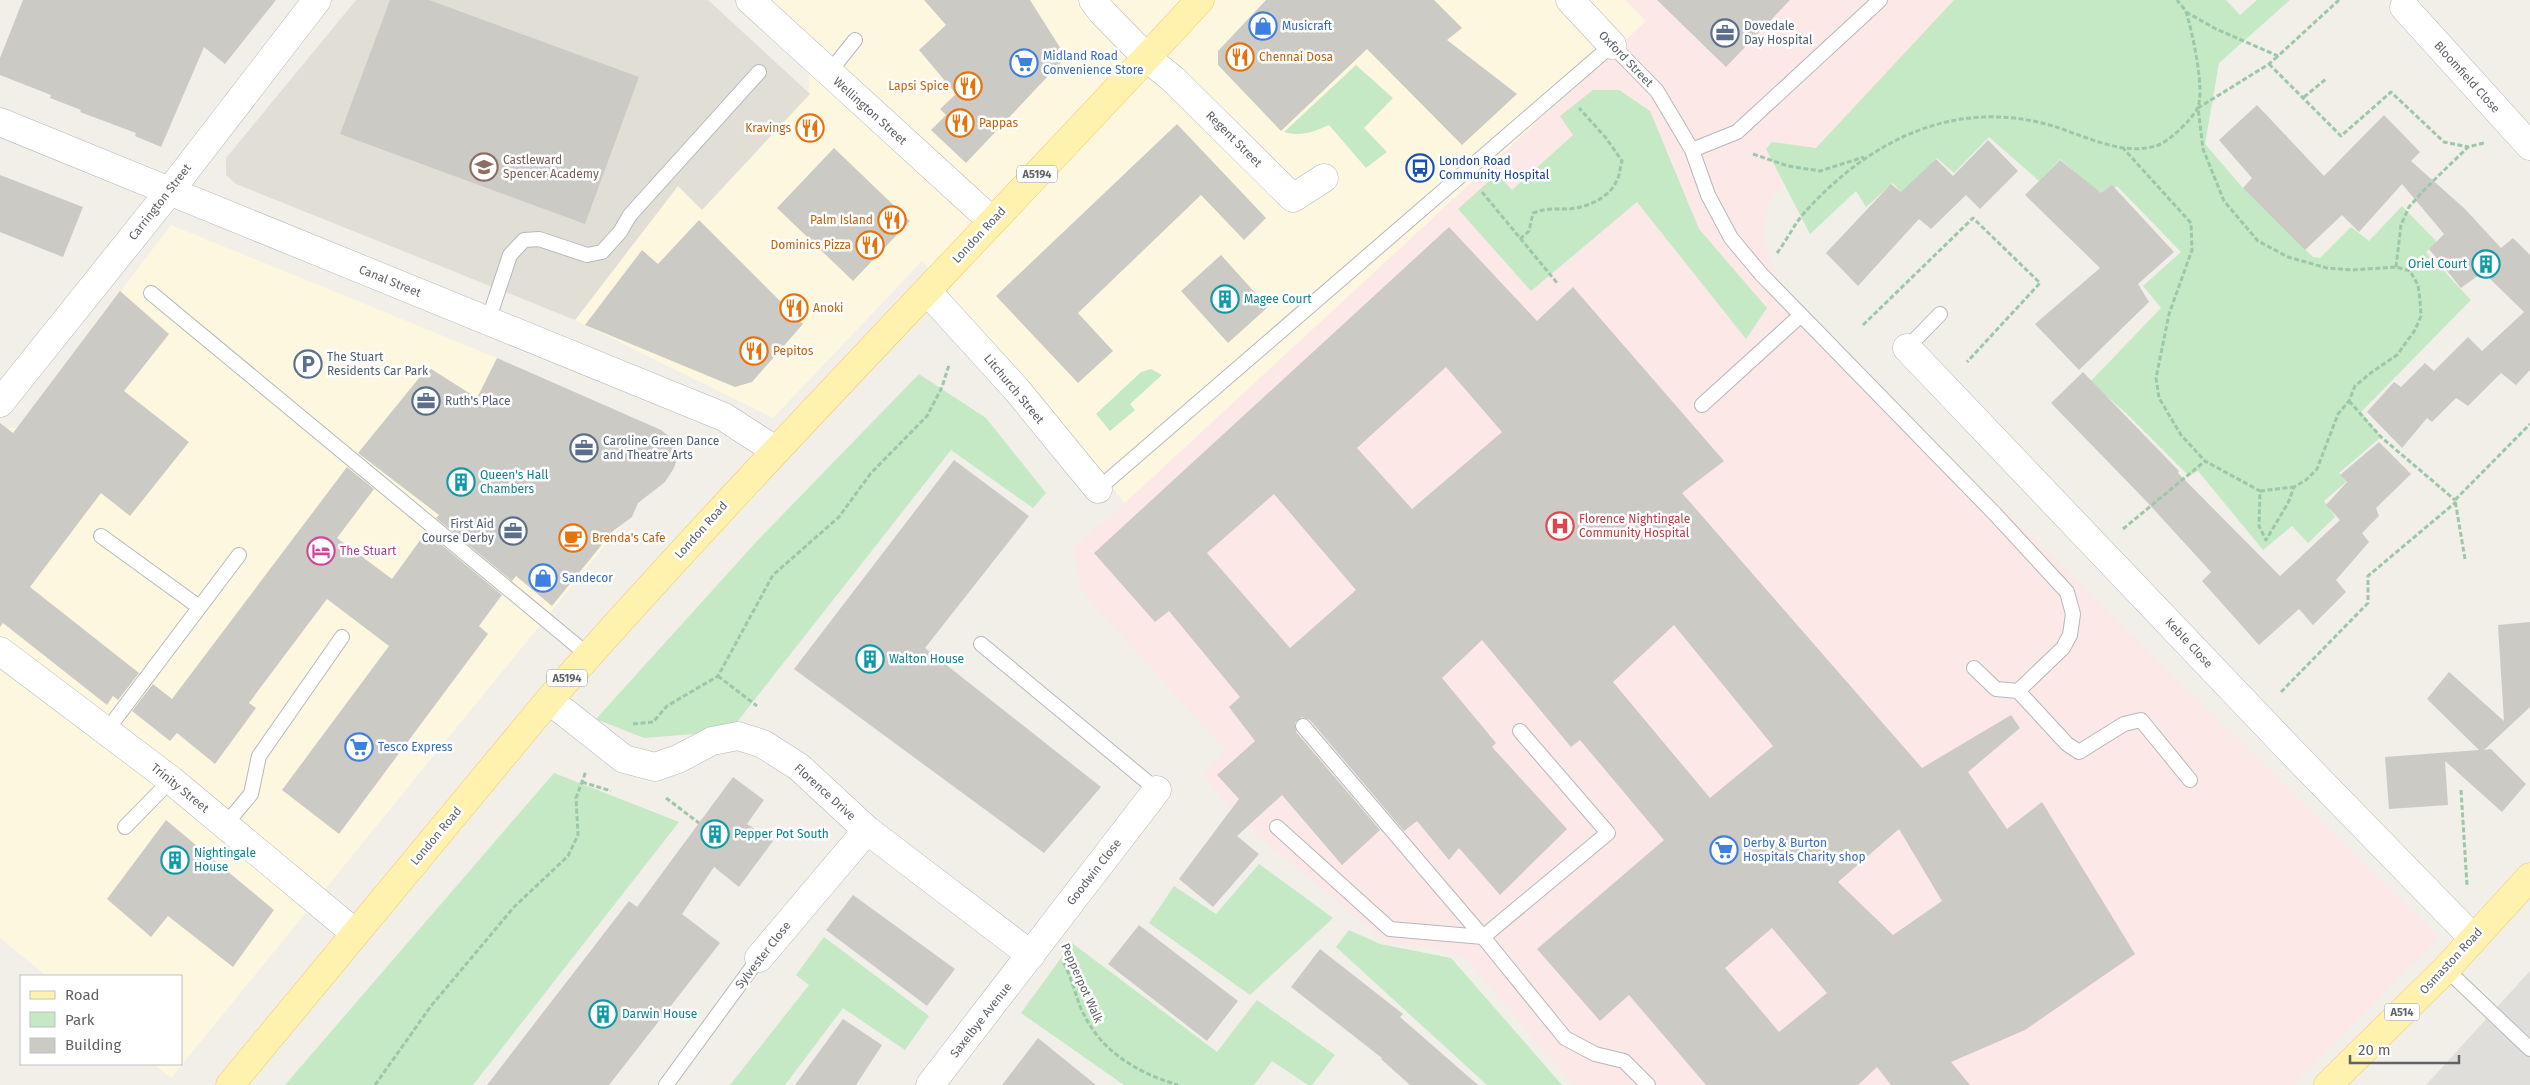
<svg xmlns="http://www.w3.org/2000/svg" width="2530" height="1085" viewBox="0 0 2530 1085" font-family="'Fira Sans',sans-serif">
<style>
.commercial{fill:#fef7e0}
.industrial{fill:#e0deda}
.education{fill:#e1ded6}
.medical{fill:#fce8e6}
.green{fill:#c5e8c5}
.building{fill:#cccac5;fill-rule:evenodd}
.lines{fill:none;stroke-linecap:round;stroke-linejoin:round}
.service-casing{stroke:#b5b8bc;stroke-width:16}
.minor-casing{stroke:#b5b8bc;stroke-width:29}
.secondary-casing{stroke:#b6babf;stroke-width:29}
.primary-casing{stroke:#f2c960;stroke-width:29}
.path{stroke:#9cc7a9;stroke-width:3;stroke-dasharray:5 2.5;stroke-linecap:butt}
.service{stroke:#fff;stroke-width:14}
.minor{stroke:#fff;stroke-width:28}
.secondary{stroke:#fff;stroke-width:28}
.primary{stroke:#fff2af;stroke-width:28}
.labels{text-anchor:middle;stroke-width:5;stroke-linejoin:round;paint-order:stroke}
.shield{fill:#fff;stroke:#8f9295;stroke-width:1}
.shield-label{font-size:11px;font-weight:bold;fill:#5f6368}
.shop-label{font-size:12px;fill:#366cbe;stroke:#fff;text-anchor:start}
.service-label{font-size:12px;fill:#4e5e75;stroke:#fff;text-anchor:start}
.food-label{font-size:12px;fill:#c56008;stroke:#fff;text-anchor:start}
.street-label{font-size:12px;fill:#5f6368;stroke:#fff}
.education-label{font-size:12px;fill:#785e54;stroke:#fff;text-anchor:start}
.transit-label{font-size:12px;fill:#164399;stroke:#fff;text-anchor:start}
.culture-label{font-size:12px;fill:#0d838f;stroke:#fff;text-anchor:start}
.health-label{font-size:12px;fill:#be3a42;stroke:#fff;text-anchor:start}
.hotel-label{font-size:12px;fill:#b23c85;stroke:#fff;text-anchor:start}
</style>
<rect width="100%" height="100%" fill="#f1efe8"/>
<path class="commercial" d="M758 0H1625L1646 21 1125 503 922 261 773 418 575 320 678 186 702 210 809 94 808 47Z
M171 225 497 358 482 441 620 527 171 1078 154 1064H181V976H47L0 938V439L8 428H17Z"/>
<path class="industrial" d="M2530 971V1085H2426Z"/>
<path class="education" d="M356 0H708L810 94 702 210 678 186 575 320 236 184 226 175V158Z"/>
<path class="medical" d="M1625 0H1954L1768 202 1763 238 1778 279 1817 326 2439 937 2293 1085H1573L1465 957 1434 947 1388 943 1257 835 1202 775 1226 751 1081 590 1073 549 1125 503 1646 21Z"/>
<path class="green" d="M1954 0H2226L2240 15 2257 0H2290L2219 63 2205 144 2243 188 2313 257 2320 258 2351 227 2369 241 2402 206 2437 242 2426 252 2471 300 2361 412 2381 437 2339 473 2346 482 2324 501 2335 517 2308 543 2292 526 2263 550 2198 471 2189 476 2126 413 2090 382 2161 308 2143 286 2181 252 2117 186 2102 196 2060 159 2039 181 1989 137 1954 173 1937 158 1902 193 1893 183 1866 207 1856 191 1810 234 1766 149 1772 142 1816 148Z
M1356 65 1393 98 1364 128 1387 152 1366 168 1329 125C1313 132 1302 137 1284 132Z
M1593 90H1619L1650 111 1699 229 1767 308 1746 339 1637 202 1531 291 1458 209 1497 174 1512 190 1573 135 1560 116Z
M1151 369 1162 375 1130 404 1135 410 1110 431 1096 414 1141 372Z
M919 374 986 418 1046 493 1033 508 951 450 730 731 644 738 596 719 758 540Z
M554 773 679 822 473 1085H285Z
M1259 864 1333 918 1250 995 1149 923 1174 886 1216 914Z
M1349 930 1380 944 1451 958 1562 1085H1487L1336 947Z
M824 937 929 1016 905 1050 843 1008 785 1085H730L809 985 796 975Z
M1072 943 1217 1052 1257 1000 1335 1055 1312 1085H1308L1272 1061 1254 1085H1124L1021 1013Z"/>
<path class="building" d="M23 0H276L225 64 204 47 161 147 135 136 136 133 80 112 81 110 50 98 51 95 0 75V58Z
M390 0H429L639 77 585 224 340 134Z
M924 0H1030L1066 57 966 163 931 130 946 115 940 109 956 94 919 50 946 25Z
M1266 0H1434L1462 28 1447 40 1517 94 1462 145 1367 49 1281 131 1218 65V51Z
M1657 0H1790L1726 67Z
M2257 105 2324 176 2384 115 2420 152 2411 161 2465 209 2501 248 2513 238 2530 255V370L2516 385 2501 373 2468 406 2456 398 2432 422 2427 418 2402 448 2367 412 2394 382 2401 387 2425 363 2434 371 2468 337 2482 351 2524 312 2483 272 2461 288 2429 249 2444 234 2402 184 2359 232 2342 215 2305 250 2243 188 2252 178 2219 140Z
M1177 124 1266 218 1244 240 1201 195 1078 313 1113 351 1078 383 996 296Z
M1988 140 2018 171 1980 209 1966 195 1931 229 1919 219 1858 286 1826 253 1891 184 1901 192 1936 159 1953 176Z
M834 148 910 221 853 281 777 208Z
M2060 160 2101 193 2112 185 2174 252 2138 284 2149 302 2079 370 2035 324 2100 268 2025 195Z
M0 175 83 207 63 257 0 232Z
M699 220 803 324 752 382 735 387 585 325 642 250 658 264Z
M1449 227 1537 321 1573 287 1724 461 1682 493 1922 768 2011 715 2020 728 1968 772 2007 829 2042 802 2135 954 2025 1030 1951 1062 1970 1085H1891L1877 1067 1858 1085H1706L1629 995 1600 1021 1537 949 1664 840 1580 740 1571 747 1482 640 1442 678 1496 743 1492 747 1567 829 1500 895 1459 848 1449 860 1417 821 1404 831 1310 720 1302 717 1295 723 1296 732 1380 830 1342 865 1282 795 1237 836 1259 854 1213 907 1179 879 1239 799 1217 775 1255 741 1229 707 1240 697 1169 611 1155 622 1094 553ZM1446 367 1502 432 1412 509 1357 448ZM1274 494 1356 590 1290 648 1207 553ZM1674 625 1773 746 1710 798 1613 682ZM1899 829 1942 901 1893 935 1838 882ZM1772 928 1827 993 1779 1032 1725 968Z
M1221 255 1268 307 1228 343 1181 291Z
M120 291 169 334 124 391 189 442 130 516 101 493 30 587 139 673 118 700 113 696 107 705 8 627 3 623 0 627V423L13 433Z
M497 358 661 430 674 440 678 455 674 468 665 482 638 503 632 517 613 531 552 606 516 576 512 581 436 518 439 515 358 453 428 367 477 398Z
M2083 372 2179 471 2178 473 2280 576 2340 520 2326 505 2347 482 2340 475 2379 442 2411 474 2376 508 2379 516 2362 533 2369 542 2336 580 2346 592 2313 625 2299 609 2259 645 2202 581 2211 572 2147 502 2051 403Z
M954 460 1029 516 925 648 1101 787 1044 853 794 669Z
M347 467 374 489 337 538 392 579 426 532 502 595 479 626 488 634 339 834 282 790 389 646 327 599 249 703 256 708 215 764 177 733 170 741 132 711 153 684 172 699Z
M2530 622V707L2484 750 2491 749 2526 784 2502 812 2445 761 2448 805 2389 809 2385 757 2479 750 2427 699 2449 672 2504 721 2498 625Z
M733 777 764 800 747 824 773 841 739 887 714 867 682 914 720 943 609 1085H487L629 901 637 907Z
M166 820 274 910 233 967 168 916 151 937 107 899Z
M853 895 955 969 927 1006 826 930Z
M1139 925 1238 1001 1207 1041 1108 964Z
M1320 949 1403 1014 1400 1017 1478 1085H1410L1381 1059 1382 1058 1291 987Z
M843 1019 882 1045 856 1085H795Z
M1038 1038 1096 1085H1002Z"/>
<g class="lines">
<g class="service-casing">
<path id="service" d="M828 74 855 40
M1692 150 1737 132 1880 0
M151 293 588 655
M488 321 510 255 524 240 539 239 587 255 602 252 620 232 630 215 759 72
M1907 348 1940 314
M1702 405 1801 315
M1098 489 1612 45 1657 91 1692 150 1708 195 1731 238 1761 274 1995 514 2067 592 2073 614 2070 635 2063 648 2018 691 2067 744 2079 752 2124 724 2141 720 2190 780
M101 536 199 607
M981 644 1157 790
M1974 668 1996 689 2018 691
M1303 726 1483 937 1565 1038 1595 1054 1624 1061 1648 1085
M107 730 239 555
M225 825 251 794 259 756 342 637
M125 827 171 780
M1277 827 1390 929 1483 937 1608 833 1520 731
M2446 969 2530 1049
M666 1085 759 958"/>
</g>
<g class="minor-casing">
<path id="minor" d="M750 0 992 221
M1570 0 1612 45
M2404 7 2530 146
M1147 58 1174 80 1293 198 1324 178
M0 122 724 417 775 450
M927 291 1017 390 1098 489
M1907 348 2291 751 2473 938
M0 403 169 192 317 0
M0 651 171 780 355 933
M549 700 624 759 655 767 678 759 712 741 738 736 763 744 799 767 867 830 1031 955
M759 958 867 830
M930 1085 1157 790"/>
</g>
<g class="secondary-casing">
<path id="secondary" d="M1093 0 1102 12 1147 58"/>
</g>
<g class="primary-casing">
<path id="primary" d="M230 1085 549 700C760 461 984 234 1200 0
M2328 1085 2446 969 2530 877"/>
</g>
<path class="path" d="M2186 12 2216 29 2278 56 2339 0
M2269 64 2341 136 2391 92 2444 142 2468 147
M2304 97 2326 79
M2122 147 2191 223 2192 250 2169 314 2156 378 2159 398 2181 435 2205 461 2260 491 2259 526 2266 540 2288 503 2294 487 2306 480 2317 469 2338 414 2349 401 2355 386 2372 372 2397 355 2415 330 2421 316 2420 300 2418 285 2410 271 2396 267 2352 270 2327 268 2288 257 2258 241 2224 201 2203 149 2198 108 2269 64 2278 56
M1753 154 1788 166 1820 171 1864 157
M1482 192 1558 284
M1520 239 1529 231 1533 213C1546 208 1554 209 1568 209 1586 208 1610 198 1617 180 1620 175 1620 167 1622 161L1606 138 1579 108
M1777 253C1787 240 1794 224 1805 212 1870 140 1955 97 2053 126 2085 136 2122 156 2156 146 2169 142 2191 120 2197 109 2206 93 2192 30 2186 12 2184 8 2180 4 2177 0
M2396 267 2401 225 2409 207 2425 189 2468 147 2484 143
M1863 325 1973 218 2040 283 1967 362
M2349 401 2381 437 2455 500
M2260 491 2293 487
M2123 529 2205 461
M2465 559 2455 500 2530 424
M718 676 757 706
M2281 692 2368 603V576L2456 502
M633 724 653 722 667 706 718 676 773 575 839 517 871 473 927 416 942 387 949 365
M582 782 611 791
M2461 790 2467 885
M666 798 699 823
M1064 963C1071 978 1075 992 1080 1006 1098 1050 1135 1072 1178 1085
M375 1085 431 1006 514 907 568 856 578 835 576 798 586 771"/>
<use href="#service" class="service"/>
<use href="#minor" class="minor"/>
<use href="#secondary" class="secondary"/>
<use href="#primary" class="primary"/>
</g>
<defs>
<g id="shop-ring" transform="scale(1.4375)"><circle r="9.5" fill="#fff" stroke="#3f7fe0" stroke-width="1.5"/><path d="M-5-2.5h2.3a2.7 3.5 0 0 1 5.4 0H5L5.5 6h-11ZM-1.5-2.5h3a1.5 2.3 0 0 0-3 0Z" fill="#3f7fe0"/></g>
<g id="office-ring" transform="scale(1.4375)"><circle r="9.5" fill="#fff" stroke="#5c6f8a" stroke-width="1.5"/><path d="M-6-3h4V-5.5h4V-3h4V5H-6ZM-1-4.5V-3h2v-1.5ZM-6 0V1H6V0Z" fill="#5c6f8a"/></g>
<g id="restaurant-ring" transform="scale(1.4375)"><circle r="9.5" fill="#fff" stroke="#e8710a" stroke-width="1.5"/><path d="M-5-6h1v4h1v-4h1v4h1v-4h1v5L-1.5 .5V6h-2V.5L-5-1ZM5-6V6H3V1.5H1.5Q1.5-4 5-6Z" fill="#e8710a"/></g>
<g id="supermarket-ring" transform="scale(1.4375)"><circle r="9.5" fill="#fff" stroke="#3f7fe0" stroke-width="1.5"/><path d="M-6-5.5h2.5l.6 2H6L4.5 2H-2.5L-4.4-4H-6ZM-1.5 3.2a1.3 1.3 0 1 0 .1 0ZM3 3.2a1.3 1.3 0 1 0 .1 0Z" fill="#3f7fe0"/></g>
<g id="school-ring" transform="scale(1.4375)"><circle r="9.5" fill="#fff" stroke="#8d6e63" stroke-width="1.5"/><path d="M0-5L7-2L0 1L-7-2ZM-4 1L0 2.5L4 1V4Q0 6-4 4Z" fill="#8d6e63"/></g>
<g id="bus-ring" transform="scale(1.4375)"><circle r="9.5" fill="#fff" stroke="#1a4fb4" stroke-width="1.5"/><path d="M-5-6H5V4H4V6H2V4H-2V6H-4V4H-5ZM-3.5-4V0h7V-4ZM-3.5 1.2v1.5H-2V1.2ZM2 1.2v1.5H3.5V1.2Z" fill="#1a4fb4"/></g>
<g id="building-ring" transform="scale(1.4375)"><circle r="9.5" fill="#fff" stroke="#0f9aa8" stroke-width="1.5"/><path d="M-4-6H4V6H1V3H-1V6H-4ZM-2.5-4.3h1.7v1.8h-1.7ZM.8-4.3h1.7v1.8H.8ZM-2.5-1h1.7V.8h-1.7ZM.8-1h1.7V.8H.8Z" fill="#0f9aa8"/></g>
<g id="parking-ring" transform="scale(1.4375)"><circle r="9.5" fill="#fff" stroke="#5c6f8a" stroke-width="1.5"/><path d="M-3.5-5.5H1a3.5 3.5 0 0 1 0 7H-1V5.5H-3.5ZM-1-3.4V-.6H.8a1.4 1.4 0 0 0 0-2.8Z" fill="#5c6f8a"/></g>
<g id="hospital-ring" transform="scale(1.4375)"><circle r="9.5" fill="#fff" stroke="#e0444e" stroke-width="1.5"/><path d="M-5-5h3v3.5h4V-5h3V5h-3V1.5h-4V5h-3Z" fill="#e0444e"/></g>
<g id="cafe-ring" transform="scale(1.4375)"><circle r="9.5" fill="#fff" stroke="#e8710a" stroke-width="1.5"/><path d="M-5.5-4.5H6V0H3Q3 3.5 0 3.5H-2.5Q-5.5 3.5-5.5 0ZM3-3.2v2h1.7v-2ZM-6 4.5H4V6H-6Z" fill="#e8710a"/></g>
<g id="hotel-ring" transform="scale(1.4375)"><circle r="9.5" fill="#fff" stroke="#d1479c" stroke-width="1.5"/><path d="M-6-4.5h1.5V1H6V5H4.5V3h-9V5H-6ZM-4 0a1.8 1.8 0 1 1 3.6 0ZM.5 0V-2.5h3Q6-2.5 6 0Z" fill="#d1479c"/></g>
</defs>
<g fill-rule="evenodd">
<use href="#shop-ring" x="1263" y="26"/>
<use href="#office-ring" x="1725" y="33"/>
<use href="#restaurant-ring" x="1240" y="57"/>
<use href="#supermarket-ring" x="1024" y="63"/>
<use href="#restaurant-ring" x="968" y="86"/>
<use href="#restaurant-ring" x="960" y="123"/>
<use href="#restaurant-ring" x="810" y="128"/>
<use href="#school-ring" x="484" y="167"/>
<use href="#bus-ring" x="1420" y="168"/>
<use href="#restaurant-ring" x="892" y="220"/>
<use href="#restaurant-ring" x="870" y="245"/>
<use href="#building-ring" x="2486" y="264"/>
<use href="#building-ring" x="1225" y="299"/>
<use href="#restaurant-ring" x="794" y="308"/>
<use href="#restaurant-ring" x="754" y="351"/>
<use href="#parking-ring" x="308" y="364"/>
<use href="#office-ring" x="426" y="401"/>
<use href="#office-ring" x="584" y="448"/>
<use href="#building-ring" x="461" y="482"/>
<use href="#hospital-ring" x="1560" y="526"/>
<use href="#office-ring" x="513" y="531"/>
<use href="#cafe-ring" x="573" y="538"/>
<use href="#hotel-ring" x="321" y="551"/>
<use href="#shop-ring" x="543" y="578"/>
<use href="#building-ring" x="870" y="659"/>
<use href="#supermarket-ring" x="359" y="747"/>
<use href="#building-ring" x="715" y="834"/>
<use href="#supermarket-ring" x="1724" y="850"/>
<use href="#building-ring" x="175" y="860"/>
<use href="#building-ring" x="603" y="1014"/>
</g>
<g class="labels">
<g class="shield">
<rect x="1017" y="165.5" width="40" height="17" rx="4"/>
<rect x="547" y="669.5" width="40" height="17" rx="4"/>
<rect x="2384.5" y="1003.5" width="35" height="17" rx="4"/>
</g>
<g class="shield-label">
<text x="1037" y="178">A5194</text>
<text x="567" y="682">A5194</text>
<text x="2402" y="1016">A514</text>
</g>
<g class="shop-label">
<text x="1282" y="30">Musicraft</text>
<text x="1043" y="60">Midland Road<tspan x="1043" dy="14">Convenience Store</tspan></text>
<text x="562" y="582">Sandecor</text>
<text x="378" y="751">Tesco Express</text>
<text x="1743" y="847">Derby &amp; Burton<tspan x="1743" dy="14">Hospitals Charity shop</tspan></text>
</g>
<g class="service-label">
<text x="1744" y="30">Dovedale<tspan x="1744" dy="14">Day Hospital</tspan></text>
<text x="327" y="361">The Stuart<tspan x="327" dy="14">Residents Car Park</tspan></text>
<text x="445" y="405">Ruth's Place</text>
<text x="603" y="445">Caroline Green Dance<tspan x="603" dy="14">and Theatre Arts</tspan></text>
<text x="494" y="528" text-anchor="end">First Aid<tspan x="494" dy="14">Course Derby</tspan></text>
</g>
<g class="food-label">
<text x="1259" y="61">Chennai Dosa</text>
<text x="949" y="90" text-anchor="end">Lapsi Spice</text>
<text x="979" y="127">Pappas</text>
<text x="791" y="132" text-anchor="end">Kravings</text>
<text x="873" y="224" text-anchor="end">Palm Island</text>
<text x="851" y="249" text-anchor="end">Dominics Pizza</text>
<text x="813" y="312">Anoki</text>
<text x="773" y="355">Pepitos</text>
<text x="592" y="542">Brenda's Cafe</text>
</g>
<g class="street-label">
<text transform="translate(1626 59) rotate(46)" y="4">Oxford Street</text>
<text transform="translate(2467 77) rotate(48)" y="4">Bloomfield Close</text>
<text transform="translate(870 111) rotate(42)" y="4">Wellington Street</text>
<text transform="translate(1234 139) rotate(45)" y="4">Regent Street</text>
<text transform="translate(160 202) rotate(-52)" y="4">Carrington Street</text>
<text transform="translate(979 235) rotate(-47)" y="4">London Road</text>
<text transform="translate(390 281) rotate(22)" y="4">Canal Street</text>
<text transform="translate(1014 389) rotate(50)" y="4">Litchurch Street</text>
<text transform="translate(701 530) rotate(-48)" y="4">London Road</text>
<text transform="translate(2189 643) rotate(47)" y="4">Keble Close</text>
<text transform="translate(180 788) rotate(39)" y="4">Trinity Street</text>
<text transform="translate(825 792) rotate(42)" y="4">Florence Drive</text>
<text transform="translate(436 836) rotate(-50)" y="4">London Road</text>
<text transform="translate(1094 872) rotate(-52)" y="4">Goodwin Close</text>
<text transform="translate(763 955) rotate(-52)" y="4">Sylvester Close</text>
<text transform="translate(2451 961) rotate(-47)" y="4">Osmaston Road</text>
<text transform="translate(1082 983) rotate(66)" y="4">Pepperpot Walk</text>
<text transform="translate(981 1020) rotate(-52)" y="4">Saxelbye Avenue</text>
</g>
<g class="education-label">
<text x="503" y="164">Castleward<tspan x="503" dy="14">Spencer Academy</tspan></text>
</g>
<g class="transit-label">
<text x="1439" y="165">London Road<tspan x="1439" dy="14">Community Hospital</tspan></text>
</g>
<g class="culture-label">
<text x="2467" y="268" text-anchor="end">Oriel Court</text>
<text x="1244" y="303">Magee Court</text>
<text x="480" y="479">Queen's Hall<tspan x="480" dy="14">Chambers</tspan></text>
<text x="889" y="663">Walton House</text>
<text x="734" y="838">Pepper Pot South</text>
<text x="194" y="857">Nightingale<tspan x="194" dy="14">House</tspan></text>
<text x="622" y="1018">Darwin House</text>
</g>
<g class="health-label">
<text x="1579" y="523">Florence Nightingale<tspan x="1579" dy="14">Community Hospital</tspan></text>
</g>
<g class="hotel-label">
<text x="340" y="555">The Stuart</text>
</g>
</g>
<rect x="20" y="975" width="162" height="90" fill="#ffffff" stroke="#bfc1c3"/>
<rect x="30" y="991" width="25" height="8" fill="#fff2af" stroke="#bfc1c3"/>
<text x="65" y="1000" font-size="15" fill="#5f6368">Road</text>
<rect x="30" y="1012" width="25" height="15" fill="#c5e8c5" stroke="#bfc1c3"/>
<text x="65" y="1025" font-size="15" fill="#5f6368">Park</text>
<rect x="30" y="1038" width="25" height="15" fill="#cccac5" stroke="#bfc1c3"/>
<text x="65" y="1050" font-size="15" fill="#5f6368">Building</text>
<path d="M2350 1055v8h109v-8" fill="none" stroke="#5f6368" stroke-width="2.5"/>
<text x="2358" y="1055" font-size="15" fill="#5f6368" stroke="#ffffff" stroke-width="4" paint-order="stroke">20 m</text>
</svg>
